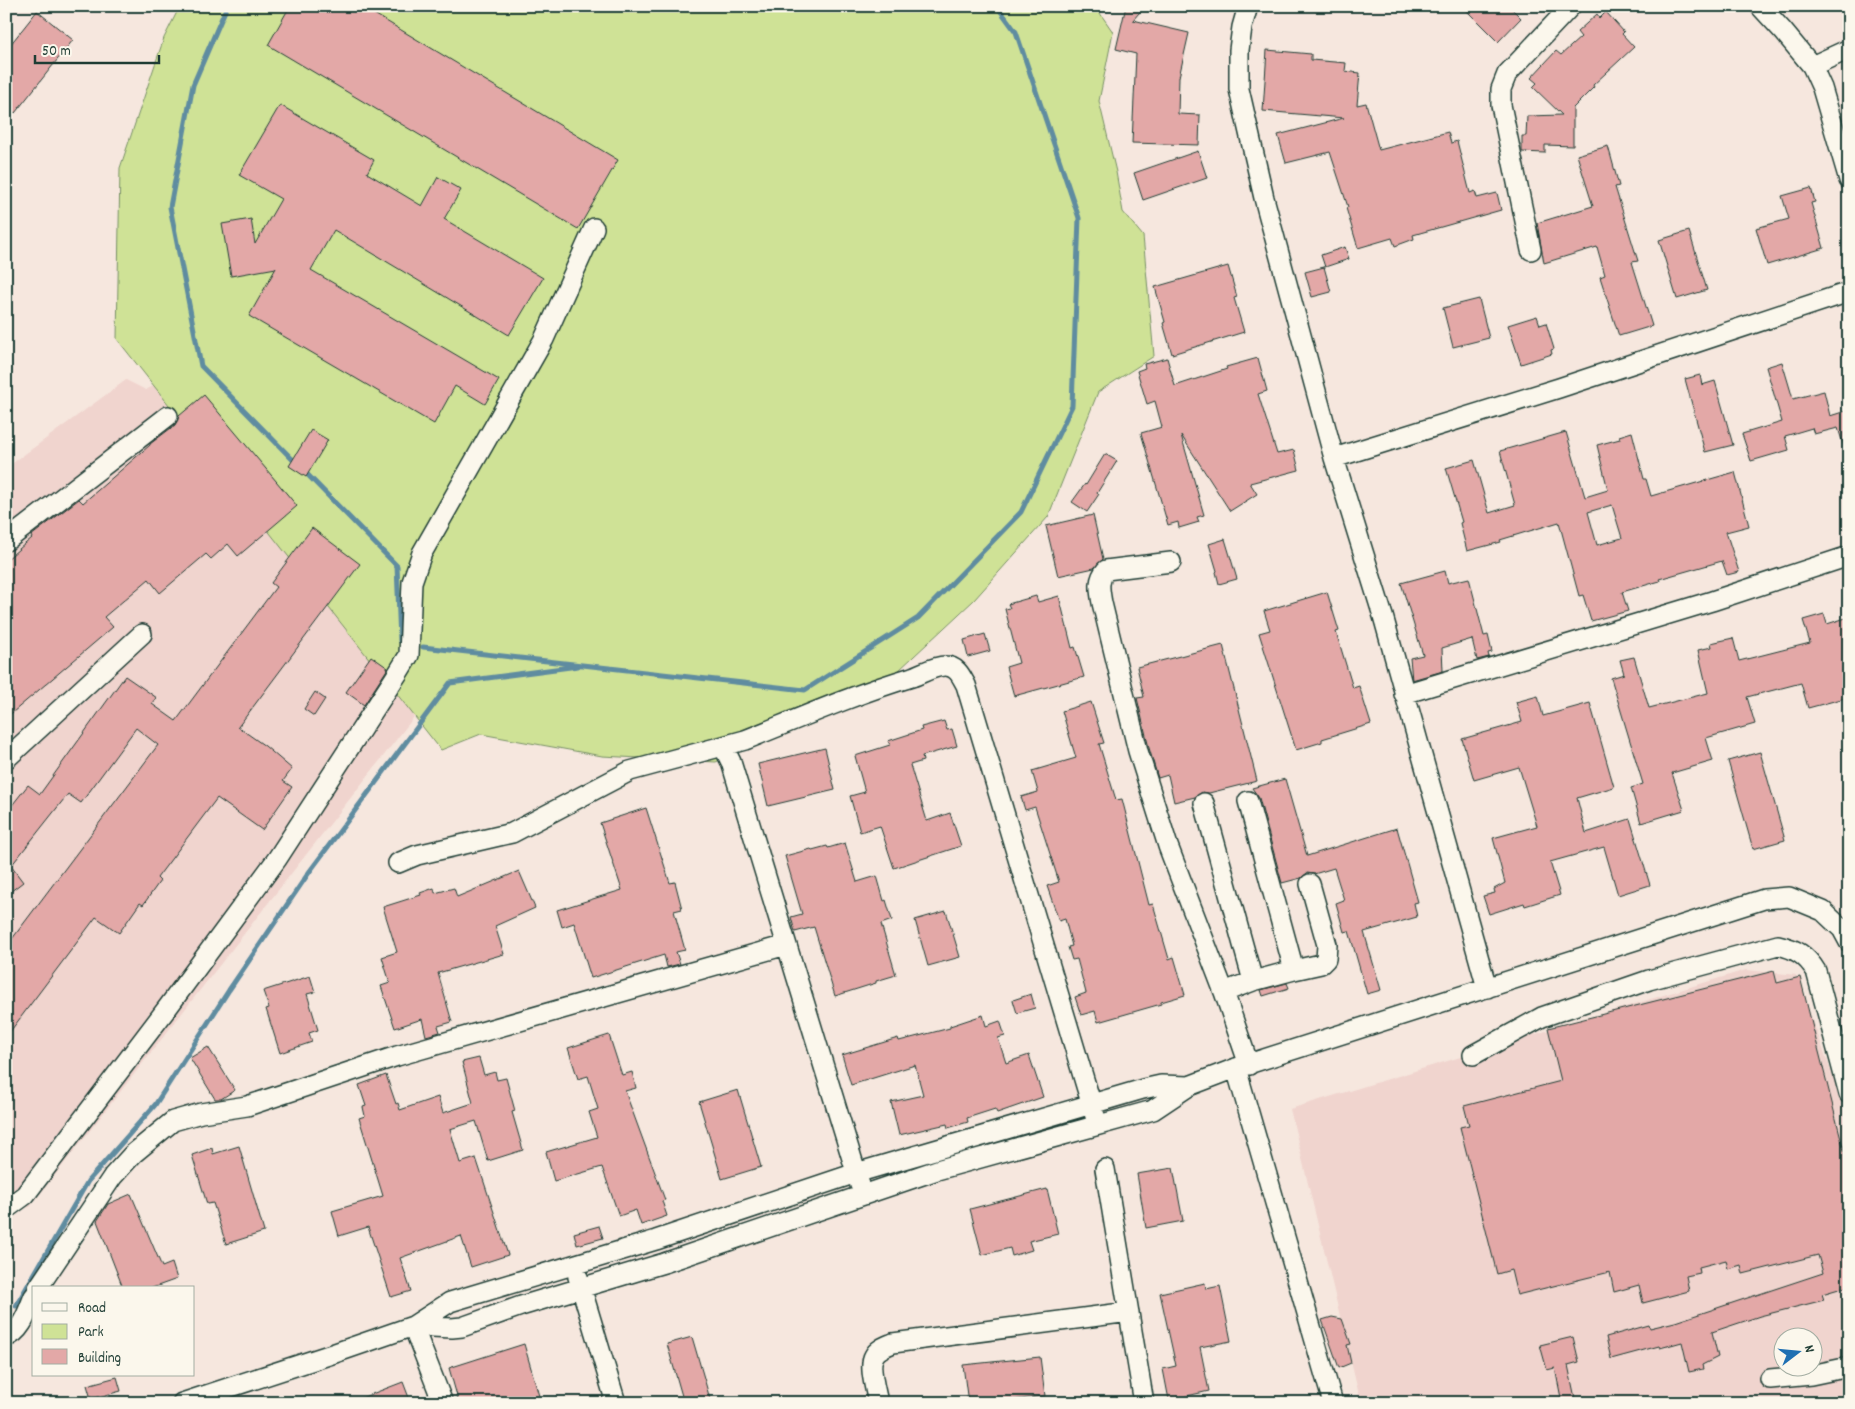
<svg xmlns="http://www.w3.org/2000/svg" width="1855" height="1409" viewBox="0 0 1855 1409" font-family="Dekko,sans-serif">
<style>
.built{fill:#f0d4ce;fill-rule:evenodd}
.green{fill:#cfe296;stroke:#779065}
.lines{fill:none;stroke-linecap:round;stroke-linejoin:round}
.stream{stroke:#5f8ca0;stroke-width:5}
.building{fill:#e3a8a7;stroke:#1f3d34;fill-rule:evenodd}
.minor-casing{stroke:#1f3d34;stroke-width:22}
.minor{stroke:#fbf7ec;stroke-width:19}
</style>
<rect width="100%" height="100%" fill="#f6e7de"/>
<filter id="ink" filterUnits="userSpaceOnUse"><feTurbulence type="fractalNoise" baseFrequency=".02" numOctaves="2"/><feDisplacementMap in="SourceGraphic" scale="10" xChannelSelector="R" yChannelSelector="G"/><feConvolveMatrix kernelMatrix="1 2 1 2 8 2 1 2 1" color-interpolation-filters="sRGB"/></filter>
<g filter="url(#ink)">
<path class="built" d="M176 372 422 619 414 717 30 1207 6 1210V468L126 380 146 390Z
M1746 970 1796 975 1849 1120V1403H1361L1290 1109ZM1782 1336H1812V1366H1782Z"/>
<path class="green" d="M180 6H1095L1113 32 1099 101 1116 172 1123 212 1143 236 1154 356 1098 392 1048 517 974 600 898 671 831 702 716 762 602 756 481 734 441 750 117 339 120 168 164 38Z"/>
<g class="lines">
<path class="stream" d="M227 6 193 85 170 207 201 366 297 464
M303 470 397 566 400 641
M423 647 805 690 918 618 1021 512 1072 406 1079 218 1016 32 997 6
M16 1306 88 1181 155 1105 229 990 310 871 450 683 578 666"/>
</g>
<path class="building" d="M290 6H361L618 160 578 229 268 45Z
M1126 6H1145L1133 20 1189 33 1179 77 1178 114 1200 115 1199 145 1132 143 1136 54 1116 49Z
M1462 6H1509L1521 18 1498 42Z
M37 11 73 40 15 113 6 106V50Z
M1606 12 1624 32 1622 34 1634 47 1593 85 1594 87 1573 108V146L1545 145V153L1522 152V136H1526L1527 116 1562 115 1533 87 1537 83 1531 78 1556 51 1561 55 1581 37 1577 32 1597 14 1600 18Z
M1267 50 1311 54V60L1346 63 1345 71 1360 73 1357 105 1366 103 1379 150 1448 132 1451 143 1457 141 1470 193 1475 191 1477 198 1497 193 1501 210 1413 235 1414 239 1395 246 1392 238 1358 248 1346 208 1348 207 1330 152 1286 163 1278 135 1344 118 1263 111Z
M280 105 374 160 367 173 422 206 438 177 461 190 444 219 543 278 509 335 334 230 311 270 499 380 485 404 455 386 434 424 249 316 276 268 231 276 222 224 251 219 255 244 281 199 239 175Z
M1608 146 1619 186 1615 187 1638 261 1632 262 1652 326 1619 336 1600 277 1605 275 1597 247 1544 263 1537 223 1593 206 1577 155Z
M1198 151 1207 178 1143 200 1134 173Z
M1811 188 1815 202 1811 203 1824 248 1767 265 1756 228 1789 219 1782 196Z
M1689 231 1707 290 1677 299 1659 240Z
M1345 247 1349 259 1325 267 1321 255Z
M1228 266 1237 297 1234 298 1244 332 1172 354 1163 323 1165 322 1155 287Z
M1324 267 1331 292 1312 297 1305 272Z
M1479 299 1489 338 1453 347 1443 308Z
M1537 316 1540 325 1546 323 1554 349 1551 350 1552 354 1521 364 1508 325Z
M1167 358 1175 386 1227 369 1226 367 1258 358 1267 391 1258 394 1277 454 1294 450 1299 470 1250 483 1257 494 1230 511 1181 435 1204 515 1197 517 1199 522 1179 528 1178 522 1168 525 1141 433 1162 427 1155 401 1147 404 1137 371 1145 368 1144 364Z
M1782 362 1793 399 1824 391 1830 416 1849 410V453H1846L1838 428 1814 434 1812 428 1785 436 1789 450 1751 461 1742 434 1782 422 1766 367Z
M1700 375 1702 385 1715 381 1733 445 1705 452 1685 379Z
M204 395 297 506 238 556 228 544 211 559 206 554 160 593 149 579 104 617 113 627 6 718V560L32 538 31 536 79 499 83 503 150 445V444L175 425 179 416Z
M311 430 328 440 306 477 289 466Z
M1566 432 1585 497 1608 490 1597 445 1620 439 1619 436 1632 432 1644 479H1646L1651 496 1735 472 1749 526 1726 532 1739 572 1727 575 1722 561 1659 579 1660 581 1622 592 1628 611 1591 621 1583 595 1579 596 1559 522 1500 540 1501 542 1467 551 1460 523 1462 522 1446 468 1474 460 1489 513 1515 505 1500 451ZM1612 505 1622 538 1597 545 1588 512Z
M1105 454 1117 461 1097 493 1099 494 1087 512 1072 502 1085 484 1086 485Z
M1093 515 1103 559 1094 568 1058 576 1046 526Z
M312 528 360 564 238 727 265 746 292 769 283 781 292 787 262 830 217 798 157 878 160 881 143 905 140 903 119 933 96 917 6 1037V947L158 745 136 728 81 803 68 794 11 866 23 882 6 895V813L28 785 40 794 125 676 157 698 152 704 176 721 276 587 271 583Z
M1225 539 1237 579 1219 584 1216 572 1217 571 1209 544Z
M1445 571 1448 583 1469 578 1484 636 1488 635 1492 652 1488 653 1489 657 1477 660 1472 639 1442 648 1443 671 1412 680 1410 658 1423 655 1401 583Z
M1327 592 1339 631 1336 632 1353 688 1359 686 1371 724 1322 739V742L1296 750 1259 633 1270 630 1264 611Z
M1036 596 1038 602 1059 596 1072 648 1075 647 1084 677 1014 696 1006 667 1019 663 1005 609 1010 608 1008 604Z
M1824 614 1827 624 1849 617V697L1808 708 1801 683 1747 697 1755 724 1706 738 1713 761 1672 773 1684 810 1641 823 1631 788 1643 784 1611 678 1624 674 1620 660 1634 657 1649 708 1708 693 1698 650 1712 647 1711 643 1733 638 1739 661 1810 643 1803 620Z
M985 634 990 651 968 657 964 640Z
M1223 645 1257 781 1209 793 1202 792 1195 797 1174 802 1168 775 1158 778 1149 748 1137 698 1144 697 1137 667Z
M371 656 388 668 364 705 346 692Z
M315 692 325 699 314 716 304 709Z
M1538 696 1543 716 1590 703 1614 787 1577 798 1586 833 1630 819 1650 885 1618 895 1604 847 1550 862 1560 895 1525 906 1524 903 1489 914 1483 896 1495 893 1494 889 1505 883 1493 838 1537 826 1519 767 1474 780 1462 739 1522 722 1516 702Z
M1091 702 1104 743 1099 744 1116 800 1122 799 1149 905 1153 904 1169 959 1174 957 1185 995 1161 1002V1004L1098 1022 1095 1011 1081 1015 1075 997 1086 993 1077 959 1072 960 1068 947 1072 946 1065 919 1059 921 1047 886 1059 882 1035 807 1025 810 1021 797 1038 792 1032 771 1076 758 1062 711Z
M944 721 947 730 952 729 957 746 922 756 923 761 910 765 927 821 950 813 961 846 894 868 880 826 860 832 850 796 865 792 855 756 890 745 888 741 922 730 921 727Z
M825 748 835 790 768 806 758 764Z
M1760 752 1785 840 1753 849 1728 761Z
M1285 779 1307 856 1397 828 1418 902 1414 903 1417 917 1364 932 1381 990 1367 994 1349 931 1344 932 1336 903 1344 900 1334 868 1314 874 1307 873 1301 878 1282 883 1259 798 1252 788Z
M646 808 670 883 675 882 682 909 674 911 685 950 676 952 680 964 667 967 664 955 591 978 574 923 562 927 557 910 622 890 600 823Z
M845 843 857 882 877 876 884 901 886 900 892 920 881 924 896 975 876 981V983L835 996 814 927 795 932 791 917 802 914 785 856 811 849 812 850 827 846 828 848Z
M519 871 535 908 495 926 504 954 438 973 452 1022 438 1026 440 1032 426 1036 422 1019 395 1028 381 986 390 983 382 957 397 952 383 907 421 895 420 893 434 888 435 893 454 888 457 897Z
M946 911 960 957 928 966 915 920Z
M1774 971 1777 983 1800 977 1849 1170V1286L1822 1294 1824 1300 1760 1316 1712 1332 1718 1357 1702 1365 1703 1369 1689 1372 1682 1342 1660 1348 1659 1346 1611 1359 1606 1337 1649 1325 1650 1328 1675 1322 1823 1273 1818 1255 1743 1274 1741 1265 1728 1269 1726 1260 1699 1267 1700 1273 1686 1276 1689 1291 1643 1303 1639 1285 1614 1292 1610 1272 1517 1295 1511 1270 1497 1274 1460 1127 1469 1125 1464 1106 1561 1081 1548 1028Z
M310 976 315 992 307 994 318 1030 309 1033 312 1042 280 1053 266 1009 269 1008 263 991Z
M1287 983 1289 988 1263 996 1261 990Z
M1031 994 1035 1008 1017 1013 1013 1000Z
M983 1015 986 1026 1000 1021 1005 1036 998 1038 1006 1063 1029 1055 1043 1097 997 1113 995 1109 967 1118 968 1122 948 1128 947 1124 899 1135 891 1102 923 1095 915 1065 851 1085 842 1055 898 1038 899 1041 950 1028V1026Z
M609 1035 622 1075 632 1072 636 1088 625 1091 665 1200 662 1201 667 1216 641 1225 636 1210 619 1216 602 1167 554 1181 546 1152 597 1137 589 1112 598 1109 588 1076 578 1079 568 1048Z
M208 1047 235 1090 221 1099H215L190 1058Z
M479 1058 484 1075 495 1072 497 1080 506 1078 515 1111 512 1112 523 1150 488 1161 476 1121 450 1129 460 1163 476 1158 508 1255 471 1267 461 1236 400 1258 411 1291 391 1297 368 1227 339 1236 332 1211 383 1196 359 1118 365 1116 363 1107 366 1106 359 1085 386 1075 396 1104 398 1103 400 1110 438 1097 443 1113 473 1103 462 1062Z
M738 1090 761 1167 722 1179 699 1102Z
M239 1146 264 1232 226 1244 213 1203 207 1204 192 1155 212 1148 213 1154Z
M1173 1168 1183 1221 1146 1228 1137 1174Z
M1047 1189 1058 1234 1029 1241 1032 1250 1012 1256 1010 1248 982 1255 970 1209Z
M131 1194 162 1267 172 1263 177 1279 152 1288H123L97 1221 108 1204Z
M599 1226 603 1238 577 1245 574 1233Z
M1205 1283 1206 1289 1220 1286 1231 1341 1200 1347 1209 1391 1169 1400 1163 1369 1176 1366 1160 1293Z
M1332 1317 1342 1319 1351 1344 1347 1345 1351 1363 1339 1368 1322 1320Z
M692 1337 706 1385 711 1403H684L667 1344Z
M1573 1337 1579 1362 1568 1365 1576 1403H1562L1555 1368 1547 1370 1540 1345Z
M524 1344 541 1403H459L449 1368Z
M1040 1357 1045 1396 987 1403H968L963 1365Z
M117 1377 121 1391 91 1399 87 1385Z
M403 1382 411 1403H351V1402Z"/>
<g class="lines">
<g class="minor-casing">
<path id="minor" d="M1248 6 1242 27 1239 50V89L1264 198 1334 458 1383 616 1487 988
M1760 6 1783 31 1812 66 1822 88 1849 180
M1812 66 1849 49
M1531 250 1501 105V89L1507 74 1571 6
M1334 458 1559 388 1849 292
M6 541 168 416
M1171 562 1106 570C1097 580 1100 591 1102 603L1138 751 1168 846 1224 992 1249 1065
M1404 694 1712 601 1849 556
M723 746 745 740C800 718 855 694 912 677 923 673 934 666 945 666 957 666 961 676 966 685L1095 1116
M6 759 142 634
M1204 803 1253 981
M398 863 417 855 512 833 630 771 723 746 731 762 860 1185
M1294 970 1321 964 1326 959 1327 945 1310 884
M1224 992 1253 981 1294 970 1248 801
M1473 1055 1542 1017 1649 980 1778 945C1796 949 1806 955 1816 971L1849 1094
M1236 1068 1333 1403
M1105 1169 1144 1403
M6 1209 25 1195 168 1007 277 859 398 673 409 655 412 582 422 553 544 339 594 228
M578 1277 616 1403
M38 1288 113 1176 133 1154 173 1121 201 1113 247 1106 397 1056 786 945
M413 1326 452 1328 462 1327 521 1306 664 1263 937 1170 1153 1110 1189 1086 1236 1068 1764 899 1789 897 1823 911 1842 929 1849 942
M413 1326 443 1403
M6 1337C22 1332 28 1310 34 1296
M1770 1379 1811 1375 1849 1367
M182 1403 335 1353 413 1326 450 1302 656 1240 856 1173 1143 1089 1161 1085 1189 1086
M878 1403C876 1391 868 1366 874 1356 877 1349 886 1346 893 1343L1129 1312"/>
</g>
<use href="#minor" class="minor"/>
</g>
</g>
<rect width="1855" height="1409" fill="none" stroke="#fbf7ec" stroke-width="25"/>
<rect x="12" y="12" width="1830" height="1384" fill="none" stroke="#1f3d34" stroke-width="2" filter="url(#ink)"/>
<rect x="32" y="1286" width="162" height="90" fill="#fbf7ec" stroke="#a3ada2"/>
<rect x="42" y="1303" width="25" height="8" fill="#fbf7ec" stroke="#a3ada2"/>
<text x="78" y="1312" font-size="15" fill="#1f3d34">Road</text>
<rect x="42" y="1324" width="25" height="15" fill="#cfe296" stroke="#a3ada2"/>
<text x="78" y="1336" font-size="15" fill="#1f3d34">Park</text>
<rect x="42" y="1349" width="25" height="15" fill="#e3a8a7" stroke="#a3ada2"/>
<text x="78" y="1362" font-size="15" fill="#1f3d34">Building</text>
<g transform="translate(1798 1352) rotate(74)"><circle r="24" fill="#fbf7ec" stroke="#a3ada2"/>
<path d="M0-4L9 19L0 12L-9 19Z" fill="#1f6fb2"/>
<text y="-8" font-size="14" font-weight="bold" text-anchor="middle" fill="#1f3d34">N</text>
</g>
<path d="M35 55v8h124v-8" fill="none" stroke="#1f3d34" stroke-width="2.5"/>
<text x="42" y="55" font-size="15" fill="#1f3d34" stroke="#fbf7ec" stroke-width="4" paint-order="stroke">50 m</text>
</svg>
